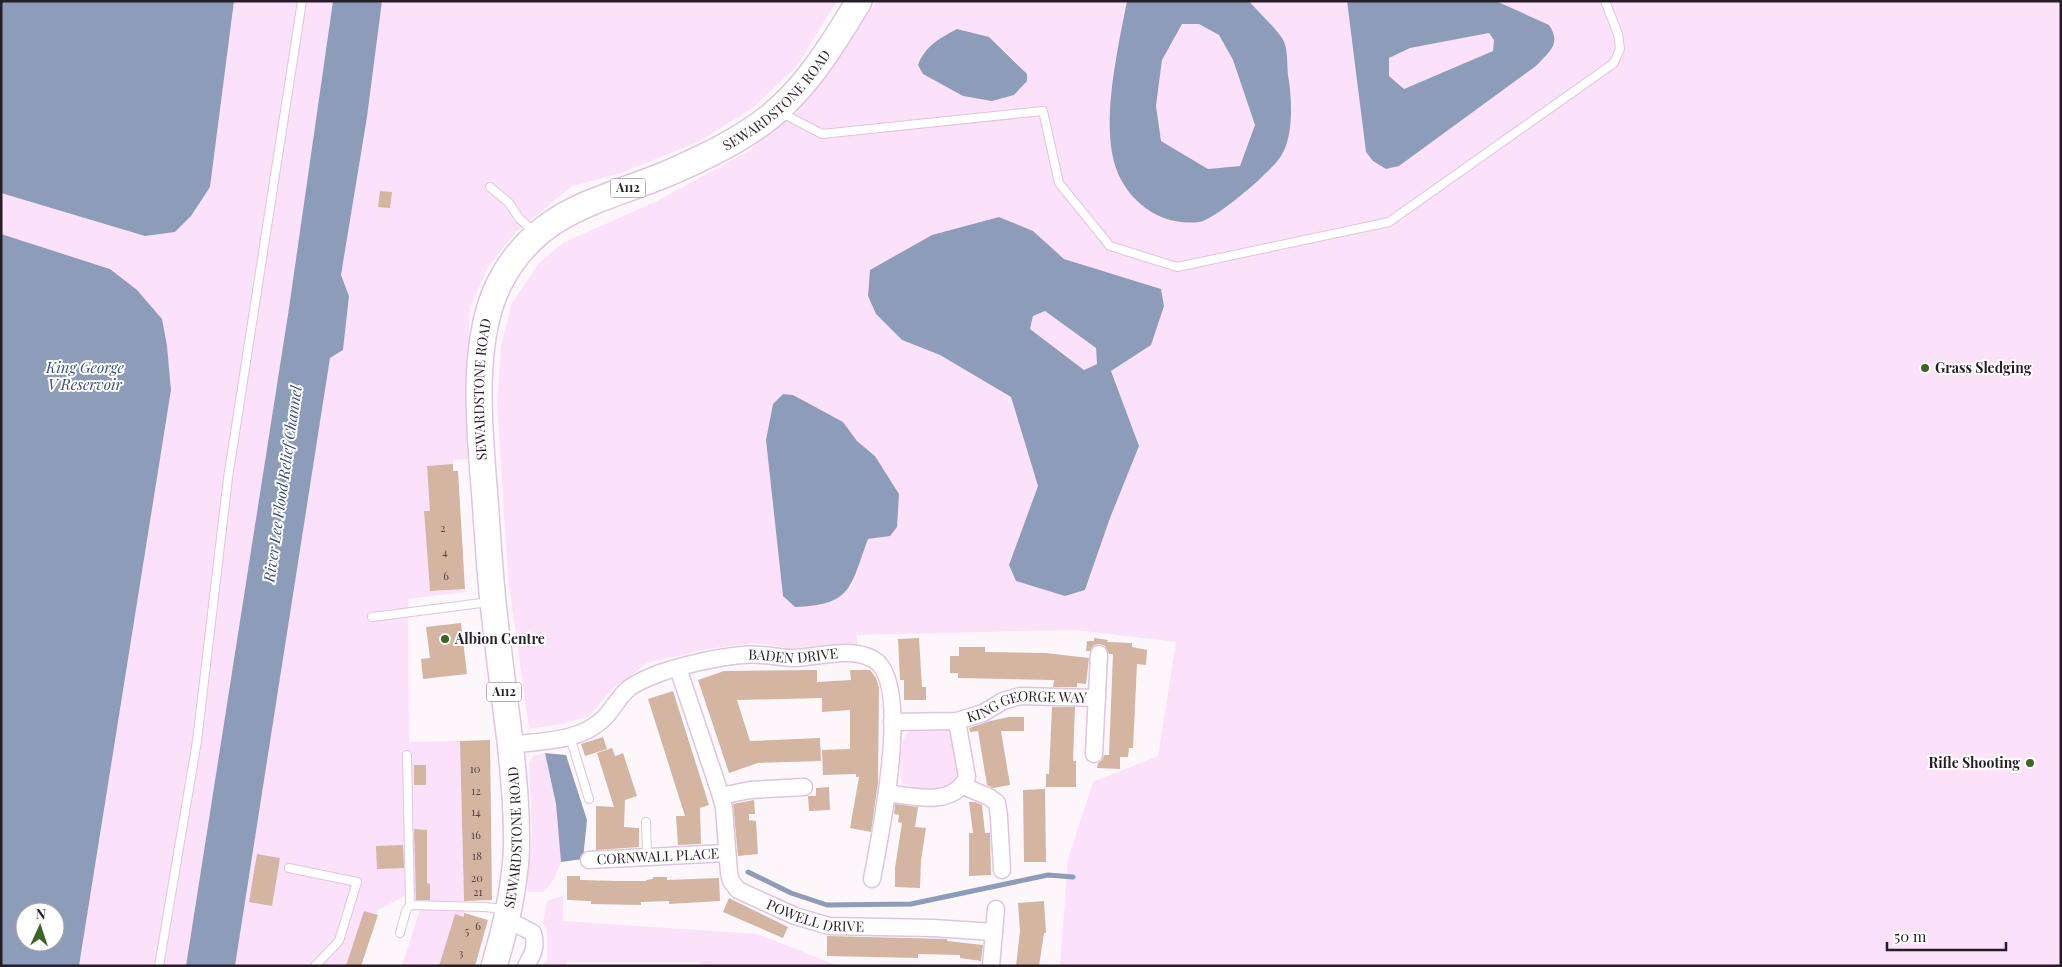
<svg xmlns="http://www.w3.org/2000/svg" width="2062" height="967" viewBox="0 0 2062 967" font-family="'Playfair Display',serif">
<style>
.green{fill:#fce1fa;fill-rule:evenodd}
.water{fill:#8d9db9;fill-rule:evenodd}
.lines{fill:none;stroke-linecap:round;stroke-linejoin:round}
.stream{stroke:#8d9db9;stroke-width:5}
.building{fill:#d3b5a2}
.service-casing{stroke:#dec5dd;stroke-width:10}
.minor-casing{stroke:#dec5dd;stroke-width:19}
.primary-casing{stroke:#dec5dd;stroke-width:28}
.service{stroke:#fff;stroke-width:8}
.minor{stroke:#fff;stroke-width:16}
.primary{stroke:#fff;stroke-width:25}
.poi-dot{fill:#3b6623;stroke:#fff;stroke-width:2}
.labels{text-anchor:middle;stroke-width:4;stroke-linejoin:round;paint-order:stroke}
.number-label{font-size:11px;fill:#514345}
.shield{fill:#fff;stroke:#676167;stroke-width:1}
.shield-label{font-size:12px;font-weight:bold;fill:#261d26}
.street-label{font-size:14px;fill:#261d26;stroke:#fff}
.poi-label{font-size:14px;font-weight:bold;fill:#261d26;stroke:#fff;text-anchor:start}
.water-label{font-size:15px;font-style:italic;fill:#374e78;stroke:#fff}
</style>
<rect width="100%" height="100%" fill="#fdf7fc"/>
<path class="green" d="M234 1H333L289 308 186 966H79L171 390 167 346 110 269 1 234V193L145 236 175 232 210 187Z
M382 1H837L797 66 754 107 700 141 619 174 572 186 515 233 488 267 470 308 466 385 472 459 453 460V464L427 466 430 507 456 506V509L424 512 430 591 465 589 466 592 408 599 409 742 460 741 464 901H414L405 896 378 910 361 963 348 966H235L330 358 343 350 349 296 341 275 367 117Z
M877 1H1127L1114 67 1110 130 1230 204 1283 39 1249 1H1347L1366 152 1386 169 1399 166 1536 66 1509 7 1496 1H2061V966H1060L1068 859 1093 782 1158 756 1176 642 1076 630 857 635V645L794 649 755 643 707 649 647 663 612 689 589 716 563 724 529 729 508 578 497 403 501 345 512 303 539 263 563 243 657 201 749 151 798 111ZM958 29 1004 50 1027 74 941 82 923 74V53L945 35ZM1033 231 1064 259 1161 289 1151 344 1111 371 1139 446 1110 518 1085 591 1009 566 1038 486 1011 397 940 355 902 340 876 314 868 296ZM773 404 843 422 857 441 876 456 890 536 868 539 851 586 783 596 766 440Z
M1182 24H1199L1219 35 1233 60 1255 125 1241 166 1208 169 1161 141 1156 106 1162 60Z
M1489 33 1494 40 1493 51 1404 89 1389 76V58L1409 48Z
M1045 311 1096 348 1097 364 1084 370 1030 329 1033 316Z
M916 728H949L953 734 961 776 957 785C937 789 922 791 903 784 899 775 899 743 906 735 908 732 913 730 916 728Z
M545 753 556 804 561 862 554 879 544 892H527L532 830 529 763 533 756Z
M564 895 563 921 758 934 838 966H714L695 962H567L566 966H542L547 960V930L543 924 547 901Z
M457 909 467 913 466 918 455 914 439 966H402L420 910Z"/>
<path class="water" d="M1 1H234L210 187 191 216 175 232 145 236 1 193Z
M333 1H382L367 117 341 275 349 296 343 350 330 358 235 966H186L289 308Z
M1127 1H1249C1259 13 1273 25 1282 38 1288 46 1287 64 1288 75 1292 98 1294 136 1281 156 1272 171 1215 220 1199 222 1159 227 1124 199 1114 162 1102 117 1118 47 1127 1ZM1182 24H1199L1219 35 1233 60 1255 125 1240 166 1208 169 1161 141 1156 106 1162 60Z
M1347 1H1496L1549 25C1562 44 1549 52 1536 66L1399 166 1386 169 1373 161 1366 152ZM1489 33 1494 40 1493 51 1404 89 1389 76V58L1410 48Z
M957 29 989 37 1027 74V81L1014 95 992 101 963 96 923 74 918 65C925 46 940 38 957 29Z
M999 217 1033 231 1064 259 1161 289 1164 306 1151 345 1111 371 1139 446 1110 518 1085 590 1065 596 1016 581 1009 565 1038 486 1011 397 940 355 902 340 876 314 868 296 870 270 932 235ZM1045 311 1096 348 1097 364 1084 370 1030 329 1033 316Z
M1 234 110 269 137 290 162 319 167 346 171 390 79 966H1ZM25 912H55V942H25Z
M783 394 793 395 843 422 857 441 875 456 899 494 897 527 890 536 868 539C850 587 853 605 795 607L783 596 766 440 773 404Z
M545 753 566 755 587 820 583 859 561 862 556 804Z"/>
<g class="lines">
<path class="stream" d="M748 872 791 893 827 905 911 904 1048 875 1073 877"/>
</g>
<path class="building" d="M380 191 392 192 390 208 378 207Z
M453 464V471H458L465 589 430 591 424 511H430L427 466Z
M461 623 467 674 423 679 421 659 430 658 426 627Z
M919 638 922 687H926V700H904V680H900L898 639Z
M1094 638 1108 640 1107 642 1132 643V647L1147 650 1146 665 1137 664 1133 748H1129L1128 757H1120V769L1097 768 1098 763 1102 760 1104 755H1109L1113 654H1109L1105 646 1100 644 1094 645 1090 651H1086L1087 641H1094Z
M959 647H985V652L1046 653 1089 658 1086 684 1077 683V687H1053L1054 680 958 678V673H950V656H959Z
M817 670V682L851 680 850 670H870L876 678 879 688 878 783 871 832 850 828 859 777H856V774L823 775 822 750 850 749V710L822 712V698L737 700 750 741 820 738 821 761 758 763 729 773 698 680 724 671Z
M673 691 709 805 700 808 701 844 678 845 676 816H685L648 699Z
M1052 707H1075L1073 761H1076V787H1046V774H1049Z
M1009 717H1024V731H1001L1010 785 993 788 987 785 978 731 970 732 969 728 990 721Z
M603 737 607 749 585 756 581 744Z
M490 740 492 900 464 901 460 741Z
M612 748 615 756 623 753 637 796 625 800 624 827 639 828V847L596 850V806L614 807 597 753Z
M414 765H426V785H414Z
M829 787 830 810 809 811 808 796H816V788Z
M1045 789 1046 862H1024L1023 790Z
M754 800 755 814H749V820L756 821 758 854 738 856 733 804Z
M969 802H975L982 805 985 833H990L991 875 969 876V833H973Z
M895 804 918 807 915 827 926 828 921 860 920 888 895 887V868L902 823 898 822 899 815 894 814Z
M414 829 427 830V883L430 884V900H416Z
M403 845 404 868 377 869 376 846Z
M257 854 280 858 272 906 249 902Z
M567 876H580V880L619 881H646V880L653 879V877H667V880L719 878 720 901 669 904V901L641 902V905L591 904V901L567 900Z
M729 898 788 927 783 938 723 912Z
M1044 901 1046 933H1044L1039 966H1016L1020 931 1018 903Z
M364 911 378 915 361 966H346Z
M464 913 488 920 475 966H439L455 914 464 917Z
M827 936 947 939V941L983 945 981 961 960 958V955L918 954V958L827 956Z"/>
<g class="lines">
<g class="service-casing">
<path id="service" d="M780 112 822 134 1043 111 1059 183 1110 246 1177 267 1389 222 1614 63 1620 49 1618 34 1605 1
M490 187 509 203 519 218 534 232
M372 617 489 602
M570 737 589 799
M407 755 410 905
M646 822 647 857
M289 868 357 882 339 941 315 966
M400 933 406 911 410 905 484 907 505 909
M159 966 197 741 228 478 302 1"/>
</g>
<g class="minor-casing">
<g id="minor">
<path id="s1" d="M678 668 721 796 724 808 729 873 731 881 738 890 795 916 829 926 933 928 994 932"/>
<path id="s2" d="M892 722 957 721 983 713 1003 701 1020 696 1097 698"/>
<path id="s3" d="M510 745C540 741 580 742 603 719 612 711 618 698 627 690 632 685 643 680 650 677 672 667 718 657 742 655 758 653 775 657 791 658 817 658 849 646 873 659 914 681 879 840 872 879"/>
<path d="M1094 754 1099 654"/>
<path d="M963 786 989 797 997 803 999 817 1002 870"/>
<path d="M887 793C913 797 954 807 967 777L957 721"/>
<path d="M721 796 750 790 804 787"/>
<path id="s4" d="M589 860 726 853"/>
<path d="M507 922 520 926 533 933C537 947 533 954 526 966"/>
<path d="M991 966 996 909"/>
</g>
</g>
<g class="primary-casing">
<g id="primary">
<path id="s5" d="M494 966C505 930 513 895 516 858 518 819 514 780 510 741 504 695 498 648 493 602 489 563 487 524 484 486 479 425 471 340 499 284 535 212 596 202 664 175 692 163 721 150 747 133 798 102 829 51 859 1"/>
</g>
</g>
<use href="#service" class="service"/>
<use href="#minor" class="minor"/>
<use href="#primary" class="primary"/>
</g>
<g class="poi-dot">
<circle cx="1925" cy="368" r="5"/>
<circle cx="445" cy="639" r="5"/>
<circle cx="2030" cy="763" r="5"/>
</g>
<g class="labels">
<g class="number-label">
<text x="443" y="532">2</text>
<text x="445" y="556">4</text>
<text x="446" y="580">6</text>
<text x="475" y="773">10</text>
<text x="476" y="795">12</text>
<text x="476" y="816">14</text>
<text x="476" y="839">16</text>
<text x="477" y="860">18</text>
<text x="477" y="882">20</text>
<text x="478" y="896">21</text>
<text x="478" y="930">6</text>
<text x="467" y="935">5</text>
<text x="461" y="957">3</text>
</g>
<g class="shield">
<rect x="610.5" y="178.5" width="35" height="19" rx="4"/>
<rect x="486.5" y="682.5" width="35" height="19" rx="4"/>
</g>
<g class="shield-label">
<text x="628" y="192">A112</text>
<text x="504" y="696">A112</text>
</g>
<g class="street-label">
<text dy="5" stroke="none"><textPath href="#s5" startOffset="1030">SEWARDSTONE ROAD</textPath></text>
<text dy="5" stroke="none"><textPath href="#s5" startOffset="581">SEWARDSTONE ROAD</textPath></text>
<text dy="5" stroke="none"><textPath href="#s3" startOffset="309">BADEN DRIVE</textPath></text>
<text dy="5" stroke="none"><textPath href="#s2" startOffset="138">KING GEORGE WAY</textPath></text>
<text dy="5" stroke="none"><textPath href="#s5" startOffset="131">SEWARDSTONE ROAD</textPath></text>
<text dy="5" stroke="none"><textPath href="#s4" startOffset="69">CORNWALL PLACE</textPath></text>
<text dy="5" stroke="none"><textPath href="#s1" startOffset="315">POWELL DRIVE</textPath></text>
</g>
<g class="poi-label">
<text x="1935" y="373">Grass Sledging</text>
<text x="455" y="644">Albion Centre</text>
<text x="2020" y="768" text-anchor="end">Rifle Shooting</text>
</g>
<g class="water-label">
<text x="85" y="373">King George<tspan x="85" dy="17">V Reservoir</tspan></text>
<text transform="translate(283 484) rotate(-82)" y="5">River Lee Flood Relief Channel</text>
</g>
</g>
<rect width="2062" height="967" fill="none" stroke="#261d26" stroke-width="5"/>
<g transform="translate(40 927) rotate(3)"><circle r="24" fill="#ffffff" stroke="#a8a5a8"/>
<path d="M0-4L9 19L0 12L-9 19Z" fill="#3b6623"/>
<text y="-8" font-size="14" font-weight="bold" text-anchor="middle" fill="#261d26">N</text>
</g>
<path d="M1887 942v8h119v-8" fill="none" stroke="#261d26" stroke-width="2.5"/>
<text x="1894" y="942" font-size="15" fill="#261d26" stroke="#ffffff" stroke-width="4" paint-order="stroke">50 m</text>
</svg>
